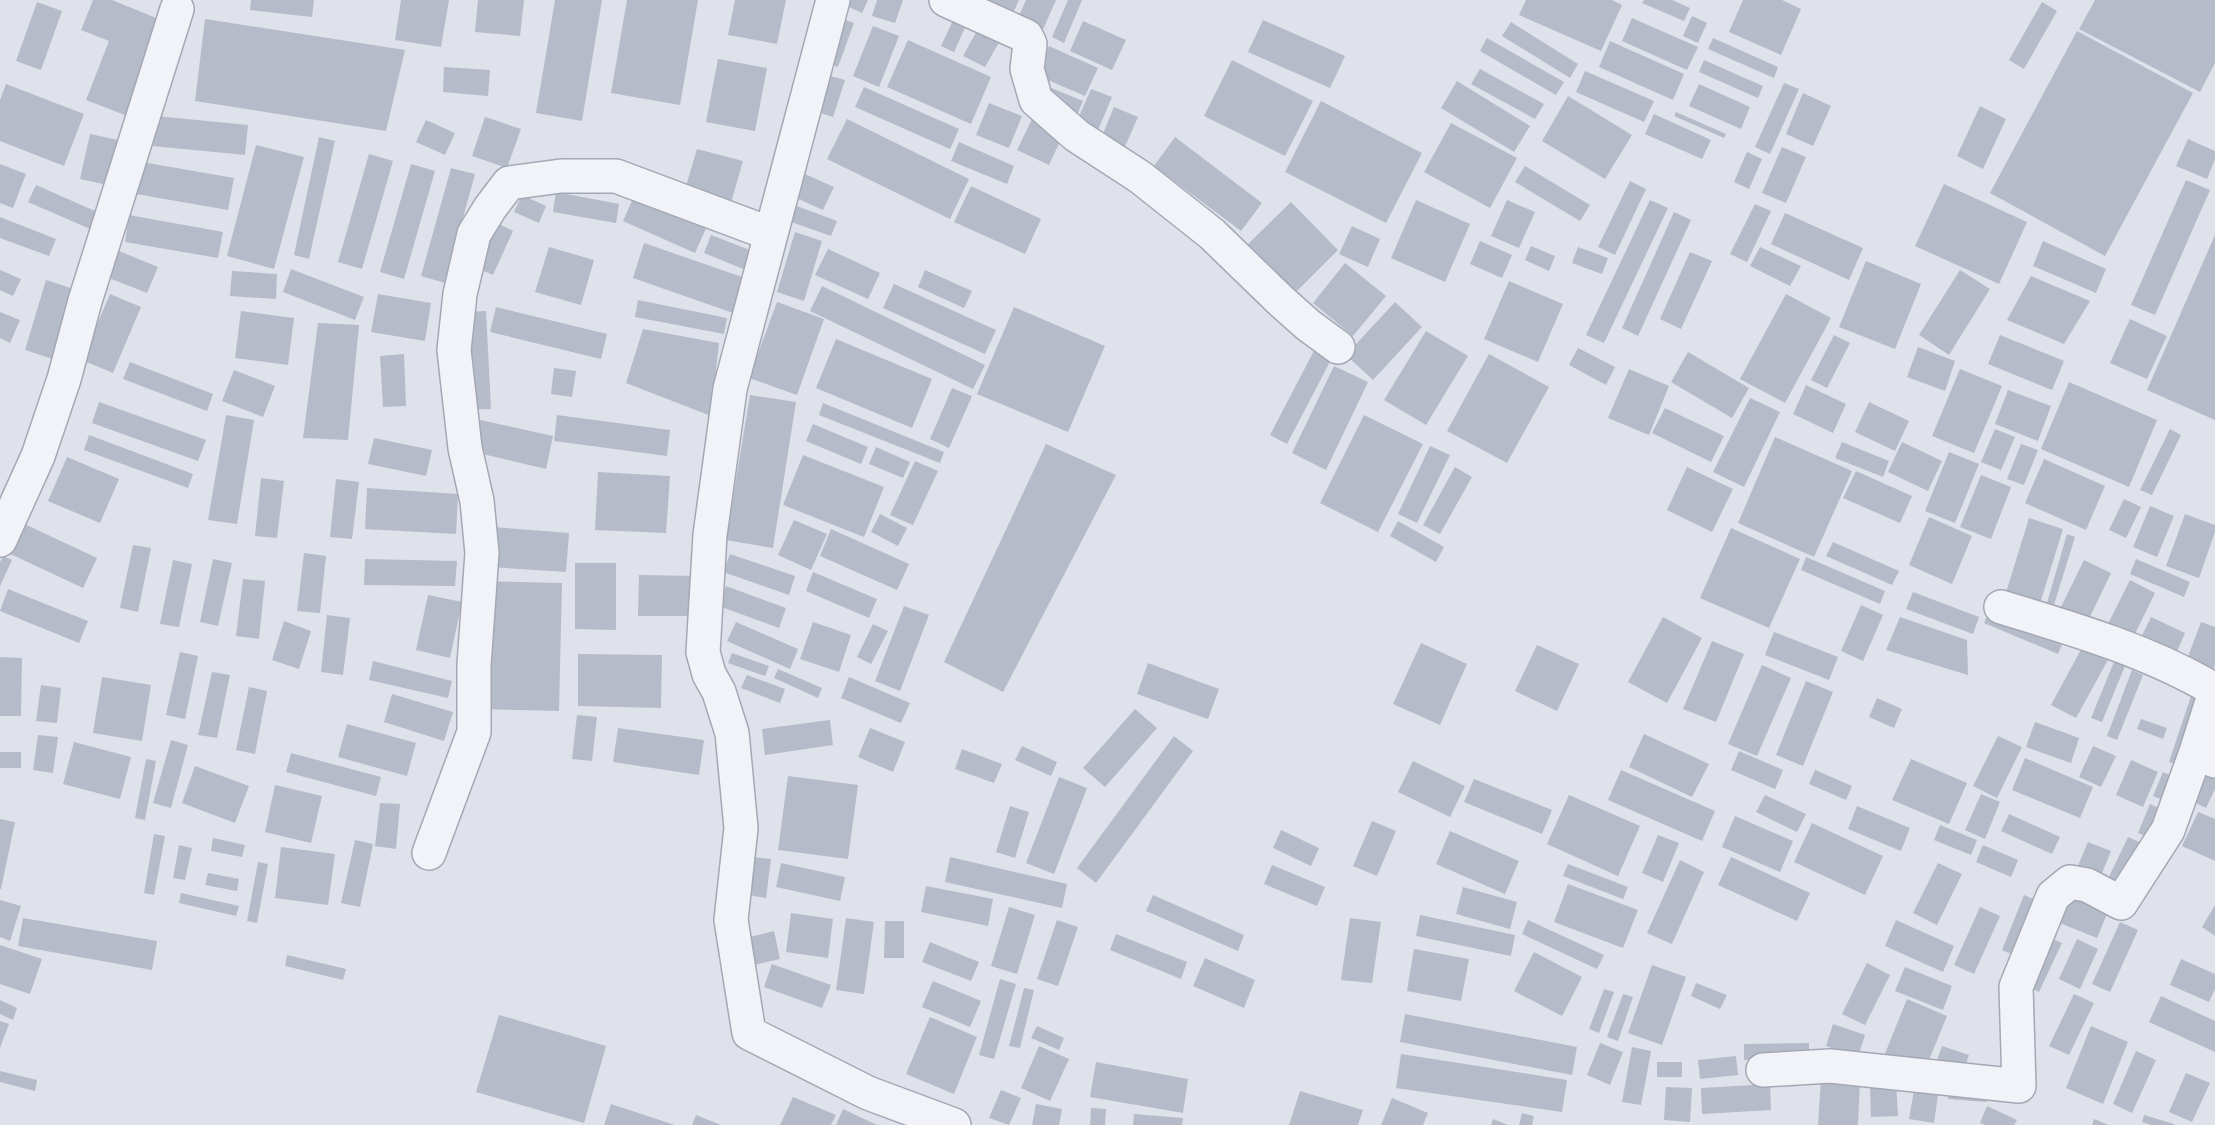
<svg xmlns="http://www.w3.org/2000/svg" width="2215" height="1125" viewBox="0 0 2215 1125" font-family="'Open Sans',sans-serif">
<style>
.building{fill:#b5bbc8}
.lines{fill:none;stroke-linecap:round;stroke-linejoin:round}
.minor-casing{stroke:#a4a8b5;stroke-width:36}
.minor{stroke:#f2f3f8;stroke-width:33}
</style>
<rect width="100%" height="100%" fill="#dfe2ea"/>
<path class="building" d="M93 0H112L166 22 130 117 86 100 109 41 81 30Z
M251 0H314L312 17 250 10Z
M401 0H449L441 47 395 40Z
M478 0H524L520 36 475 32Z
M555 0H602L582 121 536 113Z
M627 0H698L680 105 611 93Z
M735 0H786L777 44 728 35Z
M840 0H868L862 13 838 2Z
M877 0H903L895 23 872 16Z
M978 0H1019L1009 22Z
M1026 0H1056L1041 34 1016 23Z
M1068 0H1082L1064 43 1052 37Z
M1526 0H1612L1622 5 1601 51 1519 15Z
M1644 0H1672L1690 8 1684 21 1642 3Z
M1743 0H1782L1801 9 1781 55 1729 32Z
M2095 0H2215V63L2200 92 2079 29Z
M37 2 62 11 41 70 16 61Z
M2042 2 2057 11 2024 69 2009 60Z
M955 16 968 21 954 52 941 46Z
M1692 16 1707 23 1698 43 1683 36Z
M840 18 854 23 838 67 824 62Z
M1632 18 1698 47 1687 70 1622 41Z
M205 19 405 50 386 131 195 101Z
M1263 20 1345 56 1330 88 1248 52Z
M1083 21 1126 40 1112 70 1070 51Z
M1511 22 1578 64 1570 78 1502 36Z
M873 26 899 36 879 87 853 76Z
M979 27 1001 39 985 67 963 56Z
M2077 31 2193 93 2105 256 1990 193Z
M1487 38 1564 82 1556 95 1480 51Z
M1713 38 1778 67 1774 78 1708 49Z
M908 40 991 77 971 124 887 87Z
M1610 41 1684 74 1673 100 1599 67Z
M1049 46 1098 68 1085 96 1036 75Z
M718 59 767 68 755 131 706 122Z
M1232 60 1313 101 1285 156 1204 116Z
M1704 60 1763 86 1758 98 1699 72Z
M444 67 490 70 488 96 443 92Z
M1480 69 1544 104 1535 119 1471 84Z
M1585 71 1654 101 1644 122 1576 92Z
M823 74 845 80 833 117 812 110Z
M1457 81 1530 126 1514 152 1441 108Z
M1784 83 1799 89 1770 154 1755 147Z
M6 84 84 114 64 166 0 141V100Z
M1699 84 1750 107 1741 129 1689 106Z
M864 87 959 129 950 149 855 107Z
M1049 87 1083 101 1077 115 1043 102Z
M1091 89 1112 97 1095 137 1074 128Z
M1803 93 1831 106 1813 146 1786 134Z
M1568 96 1632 135 1605 179 1542 141Z
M1321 101 1422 153 1386 223 1285 172Z
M989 103 1022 116 1009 148 976 135Z
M1980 106 2006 119 1983 169 1957 156Z
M1114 107 1138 117 1123 151 1100 141Z
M1676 112 1726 134 1724 138 1674 116Z
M1654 114 1711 140 1702 159 1645 134Z
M156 116 248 125 245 155 153 146Z
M485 117 521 129 507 168 472 156Z
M847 119 969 179 950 219 827 159Z
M1032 119 1064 133 1049 165 1017 150Z
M426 120 455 133 445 155 416 142Z
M1451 123 1517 158 1490 208 1424 172Z
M90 134 118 140 108 185 80 179Z
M319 137 335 141 309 259 294 255Z
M1175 137 1262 203 1241 231 1154 166Z
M2188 139 2215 151V159L2207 179 2176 166Z
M959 142 1014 166 1007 184 951 161Z
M256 145 304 157 274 269 227 256Z
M1782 147 1806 157 1786 203 1762 193Z
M697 149 743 161 730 206 684 193Z
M1747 152 1762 159 1749 189 1734 182Z
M369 154 393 161 362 269 338 262Z
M142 162 234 178 228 210 136 194Z
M0 164 26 174 13 208 0 203Z
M411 164 435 171 404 279 380 272Z
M1525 166 1590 205 1580 221 1515 182Z
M451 168 475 174 445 283 421 276Z
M796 170 834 187 823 210 785 193Z
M2186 180 2210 190 2155 315 2131 305Z
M1630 181 1646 189 1615 255 1598 247Z
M1944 184 2027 222 1999 284 1915 246Z
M36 185 104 215 97 232 28 202Z
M971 186 1041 219 1025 254 954 222Z
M556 192 619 204 616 223 553 212Z
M636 192 708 224 695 253 623 221Z
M522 195 546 206 539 223 514 212Z
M1416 200 1470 224 1445 282 1391 258Z
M1507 200 1535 212 1519 248 1491 236Z
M1650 200 1668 208 1604 343 1586 335Z
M786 202 837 221 831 236 780 218Z
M1291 202 1338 250 1295 293 1247 245Z
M1755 204 1771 211 1747 262 1730 254Z
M1674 212 1691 220 1638 336 1622 328Z
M1785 213 1863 248 1849 280 1771 244Z
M129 215 223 232 218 258 125 242Z
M0 217 56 239 49 256 0 238Z
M497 223 513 231 493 275 475 267Z
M1352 226 1380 239 1368 267 1339 254Z
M795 232 822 241 804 301 777 292Z
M711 235 760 254 753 273 704 253Z
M2215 235V420L2147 390Z
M1480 241 1512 255 1502 278 1470 264Z
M2043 241 2106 269 2096 293 2033 266Z
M644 243 745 278 733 313 633 278Z
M1531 246 1555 256 1549 271 1525 260Z
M549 247 594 260 581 305 535 292Z
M1578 247 1608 258 1602 274 1572 263Z
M1760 247 1801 266 1790 286 1750 266Z
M114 249 158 267 147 293 104 276Z
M828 249 880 273 868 299 815 275Z
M1690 252 1712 261 1681 329 1660 319Z
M1866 261 1921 284 1895 349 1839 327Z
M1345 263 1386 296 1353 336 1313 303Z
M291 269 364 297 355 320 283 292Z
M0 270 21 279 13 296 0 290Z
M925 270 972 291 964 308 918 287Z
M1960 270 1990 289 1949 355 1919 335Z
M232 271 277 274 276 299 230 296Z
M2031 276 2090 301 2064 344 2007 320Z
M46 280 80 291 59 361 25 350Z
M1509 281 1563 304 1538 362 1484 339Z
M894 284 996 330 985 354 883 308Z
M822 286 985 365 973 389 810 311Z
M110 294 141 307 113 373 82 360Z
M378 294 431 303 425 341 371 332Z
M1786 294 1831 318 1785 403 1740 379Z
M638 300 727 318 724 334 635 317Z
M777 302 824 319 797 395 749 378Z
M1395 302 1422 327 1373 380 1346 355Z
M496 307 607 334 601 359 490 332Z
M1014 307 1105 346 1068 432 977 394Z
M241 311 294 318 288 365 235 358Z
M486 311 491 409 464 410 460 312Z
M0 312 20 320 10 343 0 338Z
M2130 319 2167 336 2147 379 2110 363Z
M318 323 359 325 348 440 303 438Z
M643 329 719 343 711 416 626 383Z
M1426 331 1468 356 1426 425 1384 400Z
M1834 335 1850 343 1827 388 1811 380Z
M2000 335 2064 361 2052 390 1988 364Z
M836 339 932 379 912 428 816 388Z
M1318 343 1335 352 1287 444 1270 435Z
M1918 347 1955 361 1945 391 1907 377Z
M1578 348 1615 367 1606 385 1569 365Z
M1688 352 1749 388 1732 418 1671 382Z
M404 354 406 406 383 407 380 356Z
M1489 354 1549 387 1507 463 1447 431Z
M130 362 213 394 207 411 123 379Z
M1334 366 1368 382 1326 470 1292 453Z
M554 368 576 371 572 397 551 394Z
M1629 369 1669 386 1649 435 1608 418Z
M1960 369 2002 386 1974 453 1932 436Z
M234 370 275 386 263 417 222 401Z
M2069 382 2157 420 2129 487 2041 449Z
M1806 385 1846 404 1833 433 1793 414Z
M952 388 972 396 949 448 930 439Z
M2008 390 2051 406 2038 441 1995 424Z
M750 395 796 402 773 548 726 540Z
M1750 398 1780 412 1744 487 1713 472Z
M99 402 206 440 198 461 92 423Z
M1869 402 1909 421 1895 451 1855 432Z
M823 403 944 452 940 463 819 415Z
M1665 408 1724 436 1711 462 1652 433Z
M226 415 254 420 237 524 208 520Z
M557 415 670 430 667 456 554 441Z
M1364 415 1423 444 1378 532 1320 503Z
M476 419 553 436 546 469 470 451Z
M813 424 868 447 861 464 806 441Z
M1995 429 2015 437 2001 470 1981 462Z
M2170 429 2181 435 2152 495 2140 490Z
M89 435 193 474 188 488 84 450Z
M1775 437 1852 471 1814 557 1738 523Z
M374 438 432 450 426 476 368 464Z
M1842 442 1889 461 1883 477 1835 458Z
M1902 442 1942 461 1928 491 1888 472Z
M1046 444 1116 475 1003 692 944 662Z
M2021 444 2038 450 2024 485 2007 479Z
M1430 446 1450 455 1417 523 1398 514Z
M876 447 910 462 903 478 869 464Z
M1949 452 1979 464 1955 523 1925 511Z
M803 455 884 487 864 537 783 505Z
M67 457 119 479 100 523 48 501Z
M2044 459 2105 486 2086 530 2025 503Z
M915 461 938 471 913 525 890 515Z
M1455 467 1472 477 1440 534 1423 525Z
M1687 467 1733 489 1712 532 1667 510Z
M1856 471 1912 496 1900 523 1843 498Z
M598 472 670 476 666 533 595 530Z
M1981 475 2011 487 1991 539 1960 527Z
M261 478 284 481 277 538 255 536Z
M336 479 359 482 352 539 330 537Z
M367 488 458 494 456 534 365 529Z
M2124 499 2141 507 2126 538 2109 530Z
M2150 506 2174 516 2157 557 2133 547Z
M880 514 907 528 898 546 871 532Z
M2185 514 2215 525V532L2199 578 2166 566Z
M1929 517 1972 536 1952 584 1909 565Z
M2029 518 2063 529 2038 610 2004 599Z
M16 520 97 558 83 588 2 550Z
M794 520 827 534 811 570 778 555Z
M1398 521 1444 547 1436 562 1390 536Z
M493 527 569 533 566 572 490 567Z
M1731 528 1800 559 1769 628 1700 598Z
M831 529 909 564 897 590 820 556Z
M2067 534 2075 537 2054 605 2047 603Z
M1833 542 1899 571 1892 585 1826 556Z
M133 545 151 548 138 612 120 608Z
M304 553 326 556 320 613 297 611Z
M730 554 795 576 789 595 723 572Z
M3 556 12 560 0 586V562Z
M1806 557 1885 591 1880 604 1801 570Z
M213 559 232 563 218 626 200 622Z
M365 559 457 561 455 586 364 585Z
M2136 559 2190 582 2184 597 2130 574Z
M173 560 192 564 179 627 160 624Z
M2084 560 2111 573 2086 625 2059 611Z
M575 563H616V630L575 629Z
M813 572 877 599 869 618 806 591Z
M639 575 697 576 696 616H638Z
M243 579 265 581 259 639 236 636Z
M2130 580 2155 593 2132 640 2106 628Z
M483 581 562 583 559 711 480 709Z
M726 586 786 608 779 628 719 606Z
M8 589 88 621 79 643 0 611Z
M1913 592 1979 617 1973 634 1906 609Z
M428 595 462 602 450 658 416 650Z
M1861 605 1883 615 1863 661 1841 651Z
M904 606 929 615 900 691 875 681Z
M1990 609 2064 640 2058 654 1984 623Z
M327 615 350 618 343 675 321 672Z
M1663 617 1702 638 1667 703 1628 682Z
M1900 617 1967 640 1968 675 1886 650Z
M2151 617 2185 633 2172 663 2137 646Z
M284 621 311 631 299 669 272 660Z
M736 622 798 649 790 669 727 641Z
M813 622 851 635 839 672 800 659Z
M2201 622 2215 627V665L2212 672 2186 662Z
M873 624 888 631 871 664 857 657Z
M1774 632 1838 657 1829 680 1765 655Z
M1712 641 1744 654 1716 722 1683 709Z
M1421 643 1467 664 1440 725 1393 704Z
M2084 644 2109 658 2076 718 2051 705Z
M1537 645 1579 664 1557 711 1515 691Z
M180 652 198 656 185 719 166 715Z
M732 653 769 666 765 676 728 663Z
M578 654 662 655 661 708 578 706Z
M0 657 22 658 21 716H0Z
M2116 657 2127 661 2102 722 2091 718Z
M373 661 452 681 448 698 369 680Z
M1148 663 1219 689 1208 719 1137 694Z
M1762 665 1791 678 1757 756 1728 744Z
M778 669 822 688 818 698 774 678Z
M2132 670 2143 675 2117 740 2107 736Z
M212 672 230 675 217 738 198 735Z
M747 675 785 689 780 703 741 688Z
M102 677 151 685 142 741 93 733Z
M849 677 910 703 901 723 841 698Z
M1806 681 1833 692 1803 766 1776 755Z
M41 685 61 688 57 723 36 721Z
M249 687 267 691 255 754 236 750Z
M2193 690 2202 693 2178 765 2169 762Z
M392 694 453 712 444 741 384 722Z
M1877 698 1902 709 1894 728 1869 717Z
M1135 709 1157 728 1105 787 1083 768Z
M577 715 597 717 592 761 572 759Z
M2141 719 2167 728 2163 739 2137 729Z
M830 720 833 745 765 755 762 729Z
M2035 722 2079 738 2071 763 2026 747Z
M347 724 416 743 407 776 338 757Z
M618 728 704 740 699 775 613 762Z
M870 728 905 742 893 772 858 757Z
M1644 734 1709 764 1692 797 1629 767Z
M38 735 58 737 53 773 33 770Z
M1174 736 1193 751 1096 883 1077 868Z
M1998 736 2022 747 1997 798 1973 786Z
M171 740 188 745 171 808 153 803Z
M74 742 131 757 120 799 63 784Z
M1022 746 1057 762 1051 776 1015 760Z
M2093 746 2116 756 2101 787 2079 777Z
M962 749 1002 764 994 783 955 769Z
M1739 751 1783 770 1775 789 1731 770Z
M0 752H21V768H0Z
M291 753 381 777 376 796 286 772Z
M2025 758 2093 787 2080 818 2012 790Z
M146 759 156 761 145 820 135 818Z
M1911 759 1967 783 1949 824 1892 800Z
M2131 760 2158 772 2143 807 2116 795Z
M1413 761 1465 786 1450 817 1398 792Z
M195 766 249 786 235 823 182 803Z
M2201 766 2215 773V789L2206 808 2185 798Z
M1621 770 1715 811 1702 841 1608 800Z
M1815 770 1852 786 1846 800 1809 784Z
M2163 772 2180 780 2170 803 2153 796Z
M788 776 858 785 848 859 778 850Z
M1059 777 1087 788 1054 874 1026 863Z
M1474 779 1552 810 1542 834 1464 802Z
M275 785 322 796 311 843 265 832Z
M1981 794 2000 802 1985 839 1965 830Z
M1569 795 1640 826 1618 876 1547 844Z
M1765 795 1806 814 1797 832 1756 812Z
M380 803 400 804 396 849 375 846Z
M2150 804 2168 812 2156 840 2138 833Z
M1010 806 1029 812 1015 858 996 852Z
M1857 806 1910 828 1901 851 1848 829Z
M2198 812 2215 819V861L2182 846Z
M2009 814 2060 837 2052 854 2001 831Z
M1735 816 1793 841 1780 872 1722 847Z
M0 819 15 822 1 889H0Z
M1372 821 1396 831 1377 876 1353 866Z
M1812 823 1883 856 1865 895 1794 862Z
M1940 825 1977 840 1971 855 1934 840Z
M1281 830 1319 848 1311 866 1273 848Z
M1450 831 1519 861 1505 894 1436 864Z
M154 834 165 836 154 895 144 893Z
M1658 835 1679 843 1663 882 1642 873Z
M2128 837 2146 845 2124 889 2107 881Z
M213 838 245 845 242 857 211 851Z
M355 840 373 844 360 907 341 903Z
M2088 842 2111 851 2100 878 2077 868Z
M179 845 192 848 185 880 173 878Z
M1983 845 2018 860 2011 877 1976 862Z
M281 847 335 854 328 905 275 898Z
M753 857 771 859 766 898 748 895Z
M950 857 1067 884 1062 908 945 882Z
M1731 857 1810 893 1797 921 1718 885Z
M1680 860 1704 872 1672 944 1647 933Z
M258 862 268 864 257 923 247 921Z
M781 863 845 877 840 901 776 887Z
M1938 863 1962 874 1937 925 1913 913Z
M1568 864 1628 887 1623 899 1563 876Z
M1272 865 1325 887 1317 906 1264 884Z
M208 873 239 879 237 891 205 885Z
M1568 884 1638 910 1623 948 1554 922Z
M926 886 993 899 988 926 921 912Z
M1463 887 1517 902 1510 929 1456 914Z
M2063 891 2109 909 2097 938 2052 920Z
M181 893 239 906 236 916 179 903Z
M1153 895 1244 935 1238 951 1146 911Z
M2024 895 2040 902 2018 957 2002 950Z
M0 900 21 906 10 941 0 937Z
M2215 905V936L2202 927Z
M1009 907 1035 915 1017 974 991 966Z
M1980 907 2000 916 1974 974 1954 965Z
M791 913 833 919 828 958 786 952Z
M1420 915 1515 935 1511 956 1416 936Z
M23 918 157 941 152 970 18 946Z
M846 918 874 922 864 994 836 990Z
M1350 918 1381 922 1372 983 1341 980Z
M1057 920 1078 927 1058 986 1037 979Z
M1528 920 1604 955 1597 969 1522 934Z
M1896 920 1954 946 1943 972 1885 946Z
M885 921H904V958H884Z
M2120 922 2138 930 2110 992 2092 984Z
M774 931 780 959 745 967 739 940Z
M1116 934 1187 962 1181 979 1110 950Z
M2048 937 2062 943 2039 992 2026 985Z
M2077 939 2098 949 2080 989 2059 979Z
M930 942 979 962 971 981 922 962Z
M0 945 42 959 30 994 0 984Z
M1414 949 1469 959 1461 1001 1407 991Z
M1534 952 1582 977 1562 1016 1514 991Z
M287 955 346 969 343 980 285 966Z
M1205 958 1255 980 1244 1008 1193 986Z
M2181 959 2215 974V989L2209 1002 2170 985Z
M1867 963 1890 975 1865 1025 1842 1014Z
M772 964 831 985 822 1008 764 987Z
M1652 965 1686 977 1662 1045 1628 1033Z
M1905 967 1952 986 1943 1010 1895 991Z
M1000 979 1016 984 994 1059 979 1055Z
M933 981 981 1001 970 1027 922 1007Z
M1696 983 1727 995 1720 1009 1691 996Z
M1024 988 1034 990 1020 1048 1009 1046Z
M1604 989 1614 992 1599 1033 1589 1029Z
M1623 994 1633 997 1618 1041 1607 1037Z
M2074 994 2094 1003 2069 1055 2049 1046Z
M2161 996 2215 1021V1052L2149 1022Z
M1907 999 1947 1016 1924 1072 1884 1056Z
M0 1000 17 1008 13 1020 0 1014Z
M1405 1014 1577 1047 1572 1075 1400 1042Z
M499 1015 606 1046 584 1123 476 1092Z
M930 1017 977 1037 954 1094 906 1074Z
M0 1021 9 1024 0 1048Z
M1833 1024 1865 1035 1858 1057 1826 1046Z
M1037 1026 1064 1038 1059 1050 1031 1038Z
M2091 1026 2128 1042 2103 1104 2066 1088Z
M1600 1043 1623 1052 1610 1085 1587 1075Z
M1809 1043V1058L1744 1060V1044Z
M1039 1046 1069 1059 1050 1101 1021 1088Z
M1942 1046 1969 1055 1964 1070 1937 1060Z
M1632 1047 1651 1051 1641 1105 1622 1102Z
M2136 1051 2156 1060 2132 1113 2113 1104Z
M1401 1054 1567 1080 1562 1112 1396 1088Z
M1736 1056 1738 1075 1700 1079 1698 1060Z
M1096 1062 1188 1079 1183 1113 1090 1097Z
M1657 1062H1682V1077H1657Z
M0 1071 37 1080 35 1091 0 1082Z
M2186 1073 2210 1083 2192 1122 2169 1112Z
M1821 1078 1860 1080 1858 1125H1818Z
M1896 1083 1898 1116 1871 1117 1870 1085Z
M1770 1084 1771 1110 1702 1114 1701 1088Z
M1915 1084 1939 1088 1934 1123 1909 1119Z
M1666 1087 1692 1088 1690 1122 1664 1120Z
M1949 1088 1988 1090 1987 1102 1948 1099Z
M1001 1090 1021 1098 1009 1125 989 1118Z
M1300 1091 1363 1110 1358 1125H1289Z
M793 1097 836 1115 831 1125H780Z
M1392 1098 1428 1113 1423 1125H1381Z
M611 1104 675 1125H604Z
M1036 1104 1062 1109 1059 1125H1032Z
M1987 1106 2017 1120 2014 1125H1985L1980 1123Z
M1091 1108 1106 1109 1105 1125H1090Z
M843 1109 877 1125H836Z
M1522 1113 1534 1116 1532 1125H1519Z
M1134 1114 1183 1118 1182 1125H1133Z
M696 1115 721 1125H692Z
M2144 1115 2174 1124V1125H2151L2142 1122Z
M1493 1119 1508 1125H1491Z
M2094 1119 2109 1125H2092Z"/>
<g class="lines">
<g class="minor-casing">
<path id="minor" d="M833 0 730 389 710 535 703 652 709 674 719 692 732 733 741 828 731 920 749 1033 868 1093 954 1125
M946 0 1026 36 1030 44 1027 69 1036 100 1077 136 1140 177 1212 234 1280 300 1308 325 1338 347
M0 540 38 456 64 379 85 301 177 9
M2001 607C2074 629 2149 651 2215 690
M2196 752 2215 692
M429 853 474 732V665L482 553 477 501 465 448 454 350 460 294 474 234 490 208 509 183 561 176H616L771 234
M1763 1070 1830 1066 2019 1086 2016 987 2053 896 2070 882 2087 885 2121 903 2168 830 2196 752 2215 761"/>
</g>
<use href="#minor" class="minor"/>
</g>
</svg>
